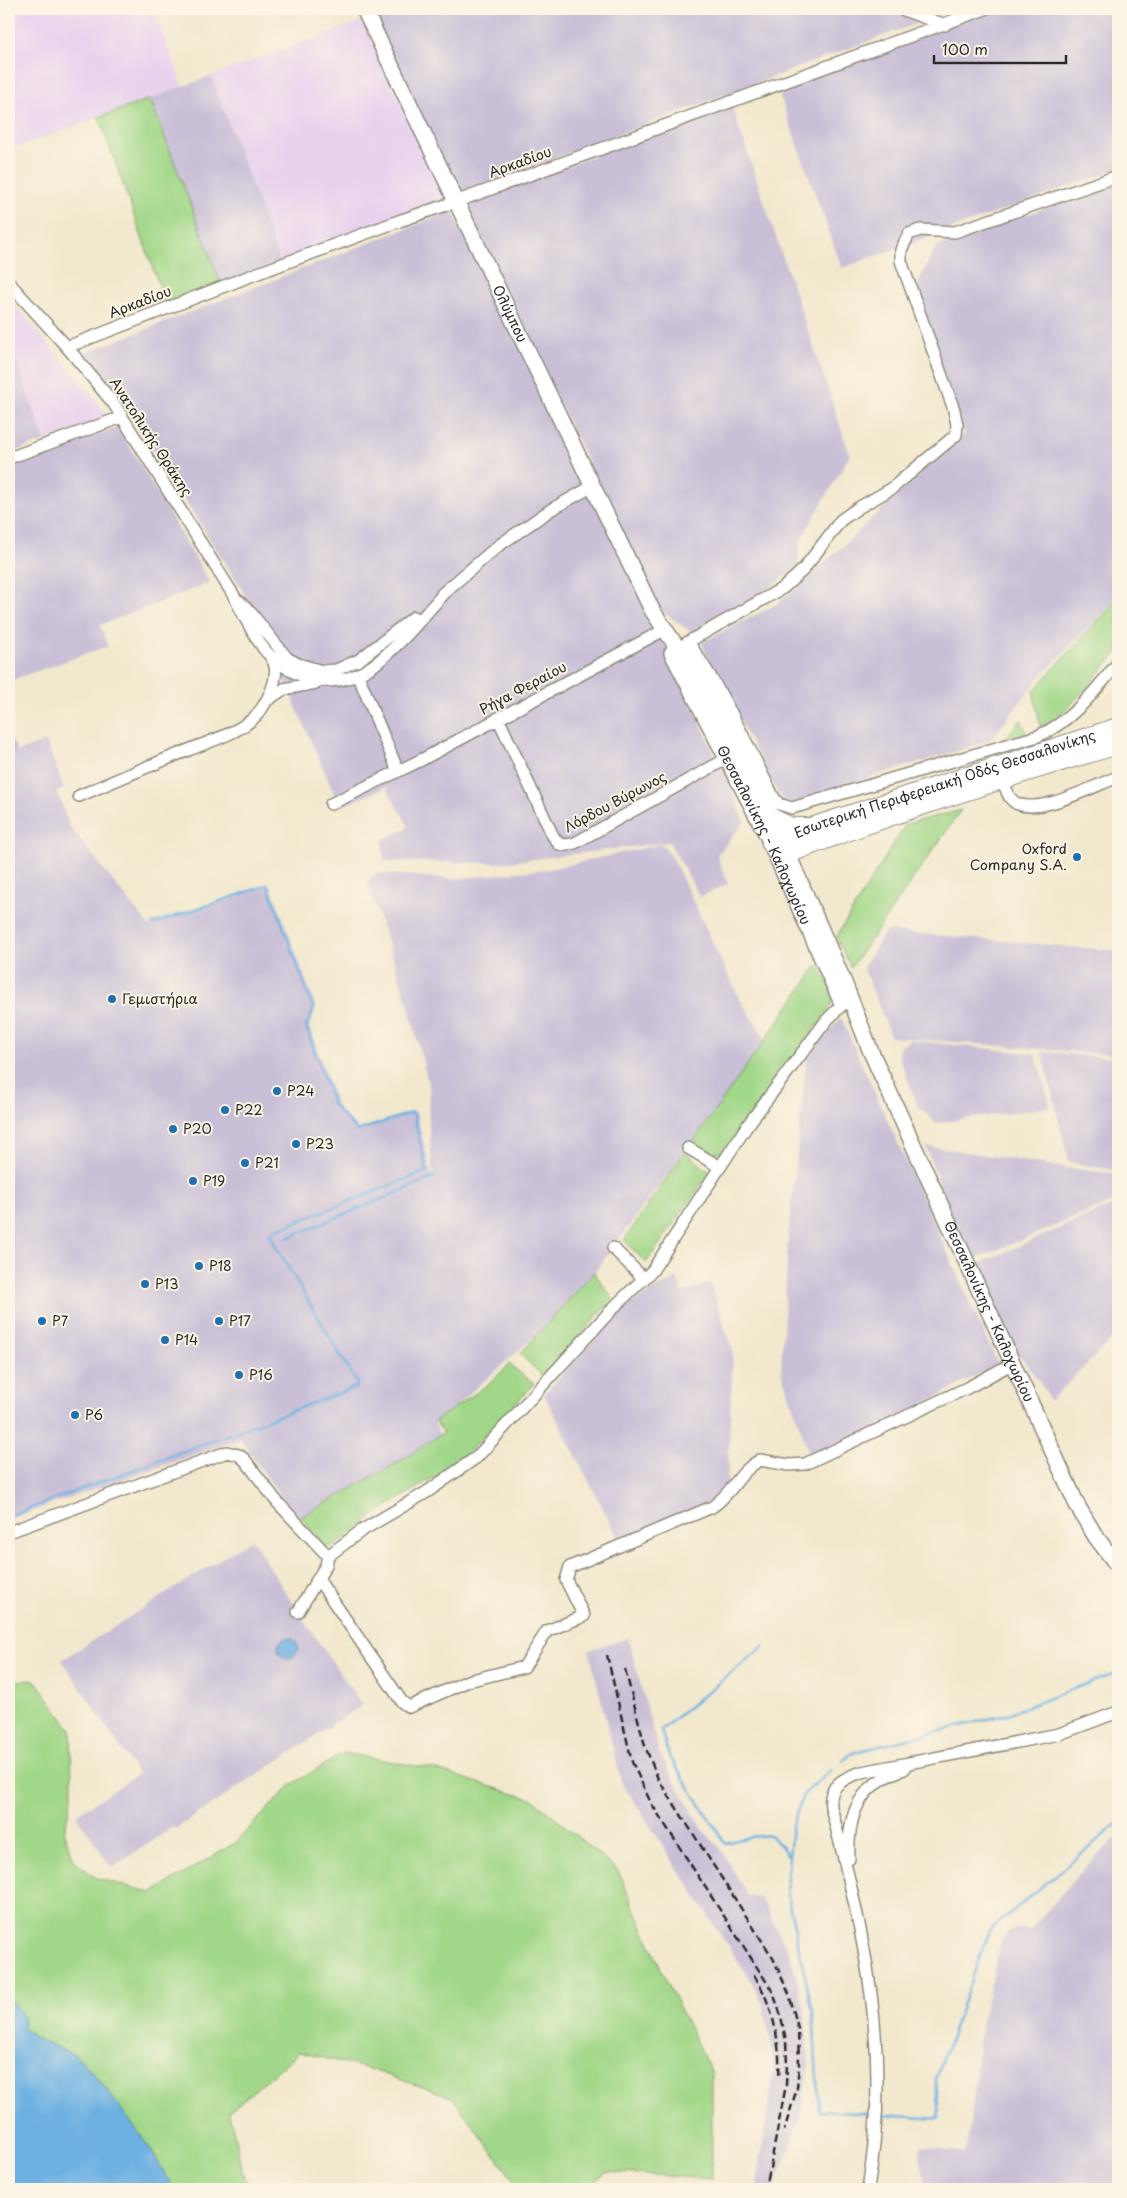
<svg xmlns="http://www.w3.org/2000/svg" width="1127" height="2198" viewBox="0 0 1127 2198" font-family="'Playpen Sans',sans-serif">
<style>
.built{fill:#e8d2ee}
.industrial{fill:#c9bfd7}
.green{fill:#a1d788;stroke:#66815a}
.water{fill:#6db1e2;stroke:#4c6e86}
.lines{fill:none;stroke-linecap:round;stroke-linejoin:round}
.stream{stroke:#6db1e2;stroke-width:2.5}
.minor-casing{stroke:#8e8a7c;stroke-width:14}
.major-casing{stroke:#8e8a7c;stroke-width:18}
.highway-casing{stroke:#8e8a7c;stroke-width:20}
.minor{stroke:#fff;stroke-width:11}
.major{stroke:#fff;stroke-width:15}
.highway{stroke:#fff;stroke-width:18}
.rail{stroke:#2b2b2b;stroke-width:2.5;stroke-dasharray:8 4;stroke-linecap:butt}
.poi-dot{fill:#1f6fb2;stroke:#fcf5e5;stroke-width:2}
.labels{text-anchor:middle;stroke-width:4;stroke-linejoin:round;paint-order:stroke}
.street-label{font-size:14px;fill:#2b2b2b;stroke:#fcf5e5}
.poi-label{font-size:14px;fill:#2b2b2b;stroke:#fcf5e5;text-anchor:start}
</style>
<rect width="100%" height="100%" fill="#fcf5e5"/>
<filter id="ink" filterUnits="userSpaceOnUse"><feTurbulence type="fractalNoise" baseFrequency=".02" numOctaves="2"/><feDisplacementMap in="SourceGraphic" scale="10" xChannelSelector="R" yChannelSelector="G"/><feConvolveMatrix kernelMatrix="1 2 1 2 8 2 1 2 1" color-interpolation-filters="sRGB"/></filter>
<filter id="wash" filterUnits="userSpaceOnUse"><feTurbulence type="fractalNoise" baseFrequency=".0096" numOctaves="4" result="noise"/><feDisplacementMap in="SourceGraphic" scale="20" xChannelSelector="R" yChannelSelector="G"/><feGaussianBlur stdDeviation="1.12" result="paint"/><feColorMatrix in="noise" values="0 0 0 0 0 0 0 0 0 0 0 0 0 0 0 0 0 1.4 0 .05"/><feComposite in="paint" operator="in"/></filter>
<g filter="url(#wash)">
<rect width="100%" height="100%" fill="#f2e8cd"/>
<path class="built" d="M9 9H154L183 87 9 150Z
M362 21 447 198 280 262 211 76Z
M9 298 109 416 45 441 9 341Z"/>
<path class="industrial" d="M367 9H955L470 190 459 191Z
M991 9H1118V169L842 268 777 88Z
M211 76 280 262 221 284 150 99Z
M731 104 850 455 801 539 798 566 767 590 691 632 658 608 464 205Z
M1118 182V598L1040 677 990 741 868 778 799 802 792 803 784 800 778 793 709 662 702 642 777 604 802 584 957 439 965 435 915 289 936 247Z
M452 211 593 486 745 821 717 855 728 884 700 897 669 842 500 863 384 861 382 840 409 827 386 787 340 807 250 602 127 409 82 354Z
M9 341 45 441 9 453Z
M118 427 210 583 100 625 108 646 9 681V466Z
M9 739 15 745 17 752 46 741 64 789 57 792 70 827 149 926 271 886 316 1007 309 1027 338 1109 359 1130 416 1112 433 1181 428 1109 430 1091 409 1008 368 883 376 873 453 879 550 869 662 844 673 859 738 996 766 1040 744 1073 578 1294 551 1322 435 1424 443 1443 297 1519 240 1439 9 1519Z
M886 931 1118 951V1055L891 1037 863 967Z
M841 1018 998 1364 812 1463 781 1371 788 1239 807 1057Z
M911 1040 1035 1054 1051 1107 936 1123 918 1106 899 1057 900 1047Z
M1042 1052 1118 1058V1171L1069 1162Z
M926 1146 1075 1169 1118 1174V1200L975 1259 947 1205Z
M1118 1203V1341L1112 1339 1050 1401 1044 1388 1023 1359 1008 1345 971 1267Z
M677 1278 682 1293 710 1283 733 1351 727 1492 716 1500 619 1540 544 1394 624 1306Z
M252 1539 298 1612 362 1705 175 1829 173 1827 112 1868 76 1815 138 1774 62 1660Z
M628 1638 659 1753 702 1829 720 1848 748 1896 761 1898 790 1955 804 2006 809 2063 804 2098 796 2131 774 2189H756L774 2070 772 2046 763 2005 752 1983 621 1781 589 1650Z
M1118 1836V2189H928L919 2157 921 2146 965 2153 973 2105 981 2025 1001 1941 1006 1934 1014 1929 1030 1930 1079 1874Z"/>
<path class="green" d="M150 99 221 284 166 305 99 117Z
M1118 599V652L1068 708 1041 728 1033 691Z
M1021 720 1027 734 1004 740Z
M961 810 851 968 836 937 906 824Z
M818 965 835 994 831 1006 724 1152 710 1153 693 1142Z
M685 1152 710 1172 646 1263 624 1240Z
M594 1272 613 1299 542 1376 520 1354Z
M509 1364 534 1384 460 1461 377 1513 333 1547 324 1546 301 1517 399 1462 443 1433 435 1421 489 1384Z
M35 1680 71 1730 72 1796 64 1833 74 1860 96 1878 152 1893 235 1843 291 1785 343 1753 434 1769 534 1800 618 1871 666 1980 712 2074V2179L606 2172 585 2189H520L452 2097 366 2068 299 2052 229 2112 244 2178 253 2189H174L149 2147 104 2086 77 2056 33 2037 22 2028 24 2017 9 1997V1681Z"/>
<path class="water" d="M278 1648a10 10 0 1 1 20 0a10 10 0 1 1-20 0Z
M9 1997 24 2017 23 2028 33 2037 77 2056 104 2086 149 2147 174 2189H9Z"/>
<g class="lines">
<path class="stream" d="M9 738 14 752
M287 1238 435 1177
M9 1516 356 1387 357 1383 270 1236 273 1231 427 1171 413 1112 357 1131 333 1105 306 1026 314 1010 268 885 152 924
M764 1646 661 1730 669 1756 725 1843 750 1837 771 1835 789 1856
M843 1761 852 1753 1008 1714 1118 1672
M831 1770 803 1795 792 1825 786 1890 813 2012 819 2111 873 2114
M879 2115 939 2119 936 2079 989 1931 1118 1823"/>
</g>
</g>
<g filter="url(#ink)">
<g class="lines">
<g class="minor-casing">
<path id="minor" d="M901 9 945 25
M9 283 67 347 114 404 234 596C243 614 252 633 264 649 269 656 277 661 284 666 315 688 350 685 379 661 404 641 425 614 447 590
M67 347 258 273 399 221 458 201 985 9
M9 458 122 417
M442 594 498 546 552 509 593 486
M239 601 251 613 287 658 298 664 322 671 336 670 359 660 414 617
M688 642 783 588 803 570 841 520 858 508 891 489 956 435 957 425 954 410 901 261V250L909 234 920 230 955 232 1118 176
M682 646 688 642C722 690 748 746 774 798L779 804 792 808 1038 736C1072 721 1095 691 1118 663
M358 675 398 771
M266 701 284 689 316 683
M498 718 553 836 559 844 567 845 575 843 728 758
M1003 778C1005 785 1006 794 1012 800 1032 820 1095 785 1118 777
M79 796C116 780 154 764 191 749 211 741 234 734 250 721 265 711 284 673 271 658
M331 804 423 759 662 631
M688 1148 720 1167
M613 1248 644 1279
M9 1532 227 1452 239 1455 245 1460 278 1503 328 1556
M318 1579 402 1702 409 1707 468 1681 524 1667 547 1631 584 1616 566 1580 570 1567 712 1507C733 1493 738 1472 760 1460L789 1465 805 1464 969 1387 1013 1363
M298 1612 326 1565 328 1556 361 1531 427 1492 477 1457 615 1306 652 1271 747 1126 826 1021 842 1005
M849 1859C847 1814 859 1784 904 1769
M868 2189C892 2051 865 1940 831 1807 828 1786 843 1778 862 1772L1059 1734 1118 1712"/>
</g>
<g class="major-casing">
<g id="major">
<path id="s1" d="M364 9 652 610 701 683 739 752 772 818 843 980 871 1052 1078 1507 1096 1537 1118 1566"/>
<path id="s2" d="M672 653 767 835 841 1001"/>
</g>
</g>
<g class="highway-casing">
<g id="highway">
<path d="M772 818 791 827H808"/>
<path id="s3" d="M771 844 811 827 1118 727"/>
<path d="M778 858C889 814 1004 778 1118 745"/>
</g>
</g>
<use href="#minor" class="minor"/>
<use href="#major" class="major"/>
<use href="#highway" class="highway"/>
<path class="rail" d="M607 1655 632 1762 651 1803 773 1992 781 2016 786 2041 787 2065 786 2085 766 2189
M625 1669 645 1746 658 1779 773 1958 789 1994 798 2028 799 2065 797 2088 784 2131
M754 1975C773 2005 781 2043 779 2078"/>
</g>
</g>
<g class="poi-dot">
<circle cx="1077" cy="857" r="5"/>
<circle cx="112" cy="999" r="5"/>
<circle cx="277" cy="1091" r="5"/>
<circle cx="225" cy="1110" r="5"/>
<circle cx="173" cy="1129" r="5"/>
<circle cx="296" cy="1144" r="5"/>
<circle cx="245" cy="1163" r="5"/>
<circle cx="193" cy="1181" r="5"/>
<circle cx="199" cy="1266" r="5"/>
<circle cx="145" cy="1284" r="5"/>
<circle cx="42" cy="1321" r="5"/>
<circle cx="219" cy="1321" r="5"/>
<circle cx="165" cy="1340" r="5"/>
<circle cx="239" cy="1375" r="5"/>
<circle cx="75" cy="1415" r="5"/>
</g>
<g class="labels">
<g class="street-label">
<text transform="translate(520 162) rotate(-20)" y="5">Αρκαδίου</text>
<text transform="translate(140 302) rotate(-21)" y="5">Αρκαδίου</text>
<text dy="5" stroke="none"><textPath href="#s1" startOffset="338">Ολύμπου</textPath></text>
<text transform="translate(151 437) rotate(57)" y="5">Ανατολικής Θράκης</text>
<text transform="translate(523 688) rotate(-28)" y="5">Ρήγα Φεραίου</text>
<text dy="5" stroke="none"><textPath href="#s3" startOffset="184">Εσωτερική Περιφερειακή Οδός Θεσσαλονίκης</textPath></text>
<text transform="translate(615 802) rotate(-28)" y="5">Λόρδου Βύρωνος</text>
<text dy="5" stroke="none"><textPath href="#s2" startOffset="204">Θεσσαλονίκης - Καλοχωρίου</textPath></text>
<text dy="5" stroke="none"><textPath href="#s1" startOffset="1446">Θεσσαλονίκης - Καλοχωρίου</textPath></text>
</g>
<g class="poi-label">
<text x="1067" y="854" text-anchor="end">Oxford<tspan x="1067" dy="16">Company S.A.</tspan></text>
<text x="122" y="1004">Γεμιστήρια</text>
<text x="287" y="1096">P24</text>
<text x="235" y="1115">P22</text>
<text x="183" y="1134">P20</text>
<text x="306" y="1149">P23</text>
<text x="255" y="1168">P21</text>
<text x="203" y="1186">P19</text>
<text x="209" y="1271">P18</text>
<text x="155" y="1289">P13</text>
<text x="52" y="1326">P7</text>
<text x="229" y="1326">P17</text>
<text x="175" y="1345">P14</text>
<text x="249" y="1380">P16</text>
<text x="85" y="1420">P6</text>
</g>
</g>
<rect width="1127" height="2198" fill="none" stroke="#fcf5e5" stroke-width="30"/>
<path d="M934 55v8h132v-8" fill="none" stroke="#2b2b2b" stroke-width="2.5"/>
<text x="942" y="55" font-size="15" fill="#2b2b2b" stroke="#fcf5e5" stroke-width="4" paint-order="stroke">100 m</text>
</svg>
